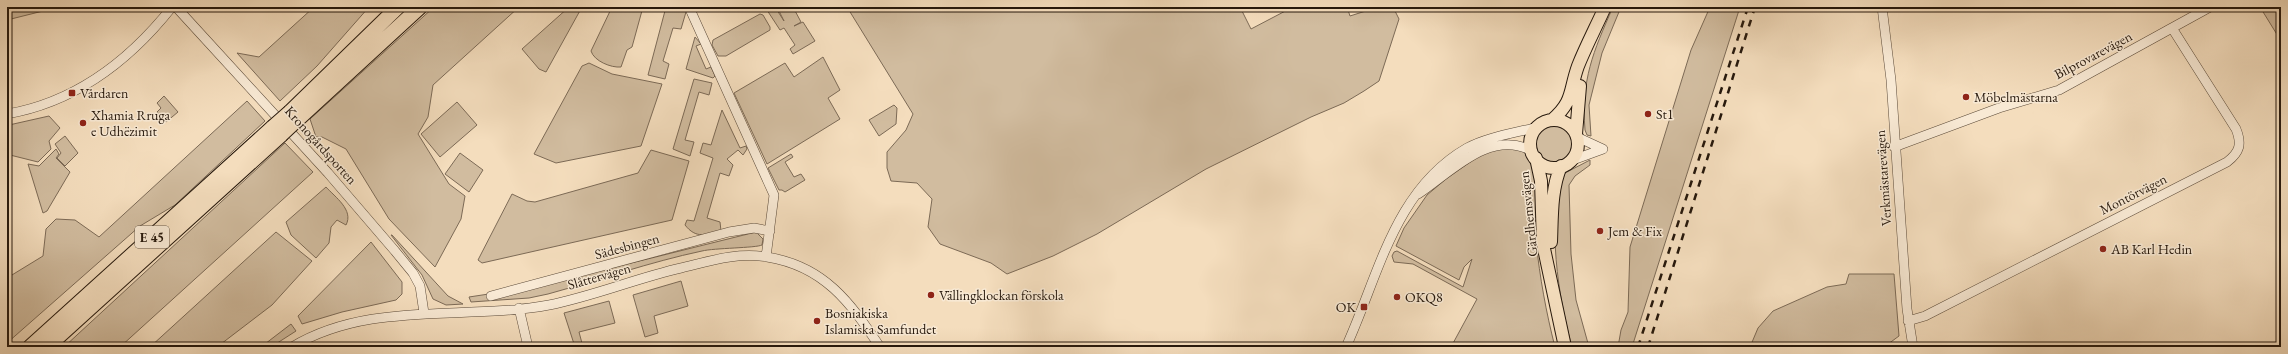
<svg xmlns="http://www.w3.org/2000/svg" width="2288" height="354" viewBox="0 0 2288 354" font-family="'EB Garamond',serif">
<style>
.green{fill:#d1bc9f;stroke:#7c6a56}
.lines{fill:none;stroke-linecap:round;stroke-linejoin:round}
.minor-casing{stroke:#5a4938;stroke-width:10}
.major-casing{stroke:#26180c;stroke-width:14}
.highway-casing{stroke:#26180c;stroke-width:16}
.minor{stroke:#f8e9d4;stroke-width:9}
.major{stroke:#f4ddbd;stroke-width:12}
.highway{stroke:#f4ddbd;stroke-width:14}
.rail{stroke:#26180c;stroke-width:2.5;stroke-dasharray:7 7;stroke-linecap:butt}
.highway-bridge-casing{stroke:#26180c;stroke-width:16;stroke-linecap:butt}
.highway-bridge{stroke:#f4ddbd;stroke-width:14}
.poi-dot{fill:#8f2418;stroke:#f8e9d4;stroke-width:1.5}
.labels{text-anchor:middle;stroke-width:3;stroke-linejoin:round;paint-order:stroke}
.shield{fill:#f8e9d4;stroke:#655748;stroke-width:1}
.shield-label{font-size:13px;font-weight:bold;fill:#26180c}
.street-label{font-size:14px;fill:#26180c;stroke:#f8e9d4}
.poi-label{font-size:14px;fill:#26180c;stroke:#f8e9d4;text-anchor:start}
</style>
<rect width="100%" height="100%" fill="#f4ddbd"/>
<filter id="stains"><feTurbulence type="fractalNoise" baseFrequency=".005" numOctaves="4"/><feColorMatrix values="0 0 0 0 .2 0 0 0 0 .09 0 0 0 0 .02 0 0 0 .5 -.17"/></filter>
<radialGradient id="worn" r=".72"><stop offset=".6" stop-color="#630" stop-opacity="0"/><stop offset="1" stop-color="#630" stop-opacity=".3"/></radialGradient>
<path class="green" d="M7 7H59L7 20Z
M314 7H369L317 66 280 101 237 53 259 57Z
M434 7H519L433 85 428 117 418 134 449 184 465 196 461 219 435 267 389 219 346 149 322 137H316L310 119Z
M569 7H582L546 72 539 69 522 49Z
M612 7H643L632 47 627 50 621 67C611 68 594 61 591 51Z
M666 7H684L686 12 681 29 673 28 663 61 669 64 665 79 648 75Z
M765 7H775L784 21 777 7H793L801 22 794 26 803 22 815 41 793 54 790 49 795 45 784 28 780 30Z
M847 7H1244L1242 11 1251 29 1293 7H1347L1350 16 1372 9V7H1393L1399 19 1379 81 1364 91 1344 103 1311 117 1206 169 1097 234 1053 256 1007 274 991 263 940 244 928 227 932 199 917 183 891 181 887 168V152L906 130 913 114Z
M1613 7H1621L1602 53 1589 105 1591 136 1587 135 1585 130C1581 80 1593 52 1613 7Z
M1710 7H1740L1632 347H1618L1621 330 1628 312 1630 247 1691 50Z
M2260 7H2281V41Z
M760 14 763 15 770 27V30L726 56H718L712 45 713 40Z
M695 37 701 44 696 46 706 69 711 67 715 76 713 78 686 69Z
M823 57 840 90 828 98 840 119 767 164 734 93 785 63 794 77Z
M589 63 612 74 662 84 641 146 556 163 534 154 582 66Z
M694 79 712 83 709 95 699 92 685 140 694 142 690 156 673 149Z
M164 96 178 112 166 122 157 112 161 108 157 103Z
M247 101 265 121 175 205 140 226 7 343V278L43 256 46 229 56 219 75 220 99 237Z
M457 102 477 125 440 157 421 134Z
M894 105 897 108 896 124 879 136 869 120Z
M722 110 740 148 746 146 747 149 743 155 738 150 727 159 733 165 729 176 720 173 707 218 720 222 721 231C706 235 696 239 685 225L687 220 694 221 713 158 700 153 703 143 711 145Z
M49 116 60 128 49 141 51 149 38 162 10 155 9 125Z
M1536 144a19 19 0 1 1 38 0a19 19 0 1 1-38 0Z
M65 136 78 153 65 166 57 158 61 153 55 144Z
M285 143 313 172 120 347H64Z
M1508 147C1515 149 1526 151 1530 157 1543 177 1534 218 1536 242 1540 278 1546 312 1555 347H1451L1477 299 1413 264 1394 262 1392 256 1394 252 1397 251 1463 287 1472 259 1464 267 1459 280 1396 246 1404 228 1427 195 1446 179 1483 153Z
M56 149 59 154 56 158 70 172 47 211 43 213 28 164 39 166Z
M651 150 689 161 672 220 482 263 478 260 512 194 527 201 535 202 638 173Z
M460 153 483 170 469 192 445 174Z
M791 154 793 157 785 162 794 177 801 174 805 180 785 192 782 190H779L768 168Z
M1590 160V165L1575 176 1569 185 1571 254 1576 300 1589 347H1572C1559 300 1545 219 1565 173Z
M326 187C335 197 354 210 346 225L337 220 331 227 329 243 316 258 291 235 286 222Z
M276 232 312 261 272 305 217 347H150Z
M756 232 763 239 762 245C756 248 714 248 702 251 650 262 599 280 548 294L529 298 471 302 469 297 535 287Z
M392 235 448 296 463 304 446 305 433 299 422 275 391 235Z
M371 242 402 282V294L396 300 342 312 302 324 298 316Z
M1849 274H1894L1899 336 1884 347H1750L1758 328 1773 311 1827 287 1846 284Z
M681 281 688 306 654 316 658 333 645 337 633 295Z
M609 301 615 323 579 332 583 347H575L564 313Z
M291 324 296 331 271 347H261Z"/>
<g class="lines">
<g class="minor-casing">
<path id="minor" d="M176 7 328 173 395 251 413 273 420 286 424 313
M689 7 774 195 766 257
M1882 7 1891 80 1907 309 1913 347
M7 114C76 102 130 60 172 7
M1577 137 1603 149
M1894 147 1999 108 2059 90 2210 7
M1570 161 1603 149
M1418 194C1450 173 1490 128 1532 151
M491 296 729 232 754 228 770 231
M519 308 528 347
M1908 321 1925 316 2227 162C2240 152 2242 144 2236 129L2172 28
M292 347C370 300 463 321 549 305 594 296 637 278 681 268 710 261 737 252 767 257 824 266 850 302 880 347
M1346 347C1379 275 1394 190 1467 148 1487 137 1515 133 1538 127"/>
</g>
<g class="major-casing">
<path id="major" d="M1552 120C1574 101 1569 91 1578 66 1586 46 1596 27 1605 7
M1530 144a24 24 0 1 1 48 0a24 24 0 1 1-48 0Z
M1576 134 1580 86
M1536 158 1541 181 1543 244 1565 347
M1551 242C1552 217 1551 189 1561 166"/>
</g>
<g class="highway-casing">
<path id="highway" d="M290 112 398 7
M297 120 420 7
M30 347 273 127
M47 347 281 135"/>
</g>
<use href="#minor" class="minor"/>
<use href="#major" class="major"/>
<use href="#highway" class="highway"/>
<path class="rail" d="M1638 347 1748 7
M1648 347 1755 7"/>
<g class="highway-bridge-casing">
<path id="highway-bridge" d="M273 127 290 112
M281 135 297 120"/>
</g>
<use href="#highway-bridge" class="highway-bridge"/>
</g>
<g class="poi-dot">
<rect x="68" y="89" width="8" height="8" rx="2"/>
<circle cx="1966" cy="97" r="4"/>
<circle cx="1648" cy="114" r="4"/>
<circle cx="83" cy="123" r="4"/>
<circle cx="1600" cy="231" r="4"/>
<circle cx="2103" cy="249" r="4"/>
<circle cx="931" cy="295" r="4"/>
<circle cx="1397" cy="297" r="4"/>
<rect x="1360" y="303" width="8" height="8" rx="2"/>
<circle cx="817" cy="321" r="4"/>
</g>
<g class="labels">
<rect class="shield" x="135" y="226" width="34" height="22" rx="3"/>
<g class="shield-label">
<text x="152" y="242">E 45</text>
</g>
<g class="street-label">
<text transform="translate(2093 55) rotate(-28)" y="5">Bilprovarevägen</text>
<text transform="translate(321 145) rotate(48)" y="5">Kronogårdsporten</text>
<text transform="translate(1883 178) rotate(-94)" y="5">Verkmästarevägen</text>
<text transform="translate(2133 194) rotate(-27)" y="5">Montörvägen</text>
<text transform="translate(1528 214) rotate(-96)" y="5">Gärdhemsvägen</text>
<text transform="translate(627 246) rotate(-15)" y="5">Sädesbingen</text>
<text transform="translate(599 276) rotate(-16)" y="5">Slåttervägen</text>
</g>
<g class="poi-label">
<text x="80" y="98">Vårdaren</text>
<text x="1974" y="102">Möbelmästarna</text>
<text x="1656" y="119">St1</text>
<text x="91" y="120">Xhamia Rruga<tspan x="91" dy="16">e Udhëzimit</tspan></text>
<text x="1608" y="236">Jem &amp; Fix</text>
<text x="2111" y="254">AB Karl Hedin</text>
<text x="939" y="300">Vällingklockan förskola</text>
<text x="1405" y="302">OKQ8</text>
<text x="1356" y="312" text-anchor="end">OK</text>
<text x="825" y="318">Bosniakiska<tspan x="825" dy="16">Islamiska Samfundet</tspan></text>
</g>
</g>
<rect width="2288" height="354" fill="none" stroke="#f4ddbd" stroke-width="24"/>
<rect x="8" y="8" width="2272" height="338" fill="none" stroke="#26180c" stroke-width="2"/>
<rect x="12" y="12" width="2264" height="330" fill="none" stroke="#26180c"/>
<rect width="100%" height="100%" filter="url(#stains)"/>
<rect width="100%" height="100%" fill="url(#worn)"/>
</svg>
